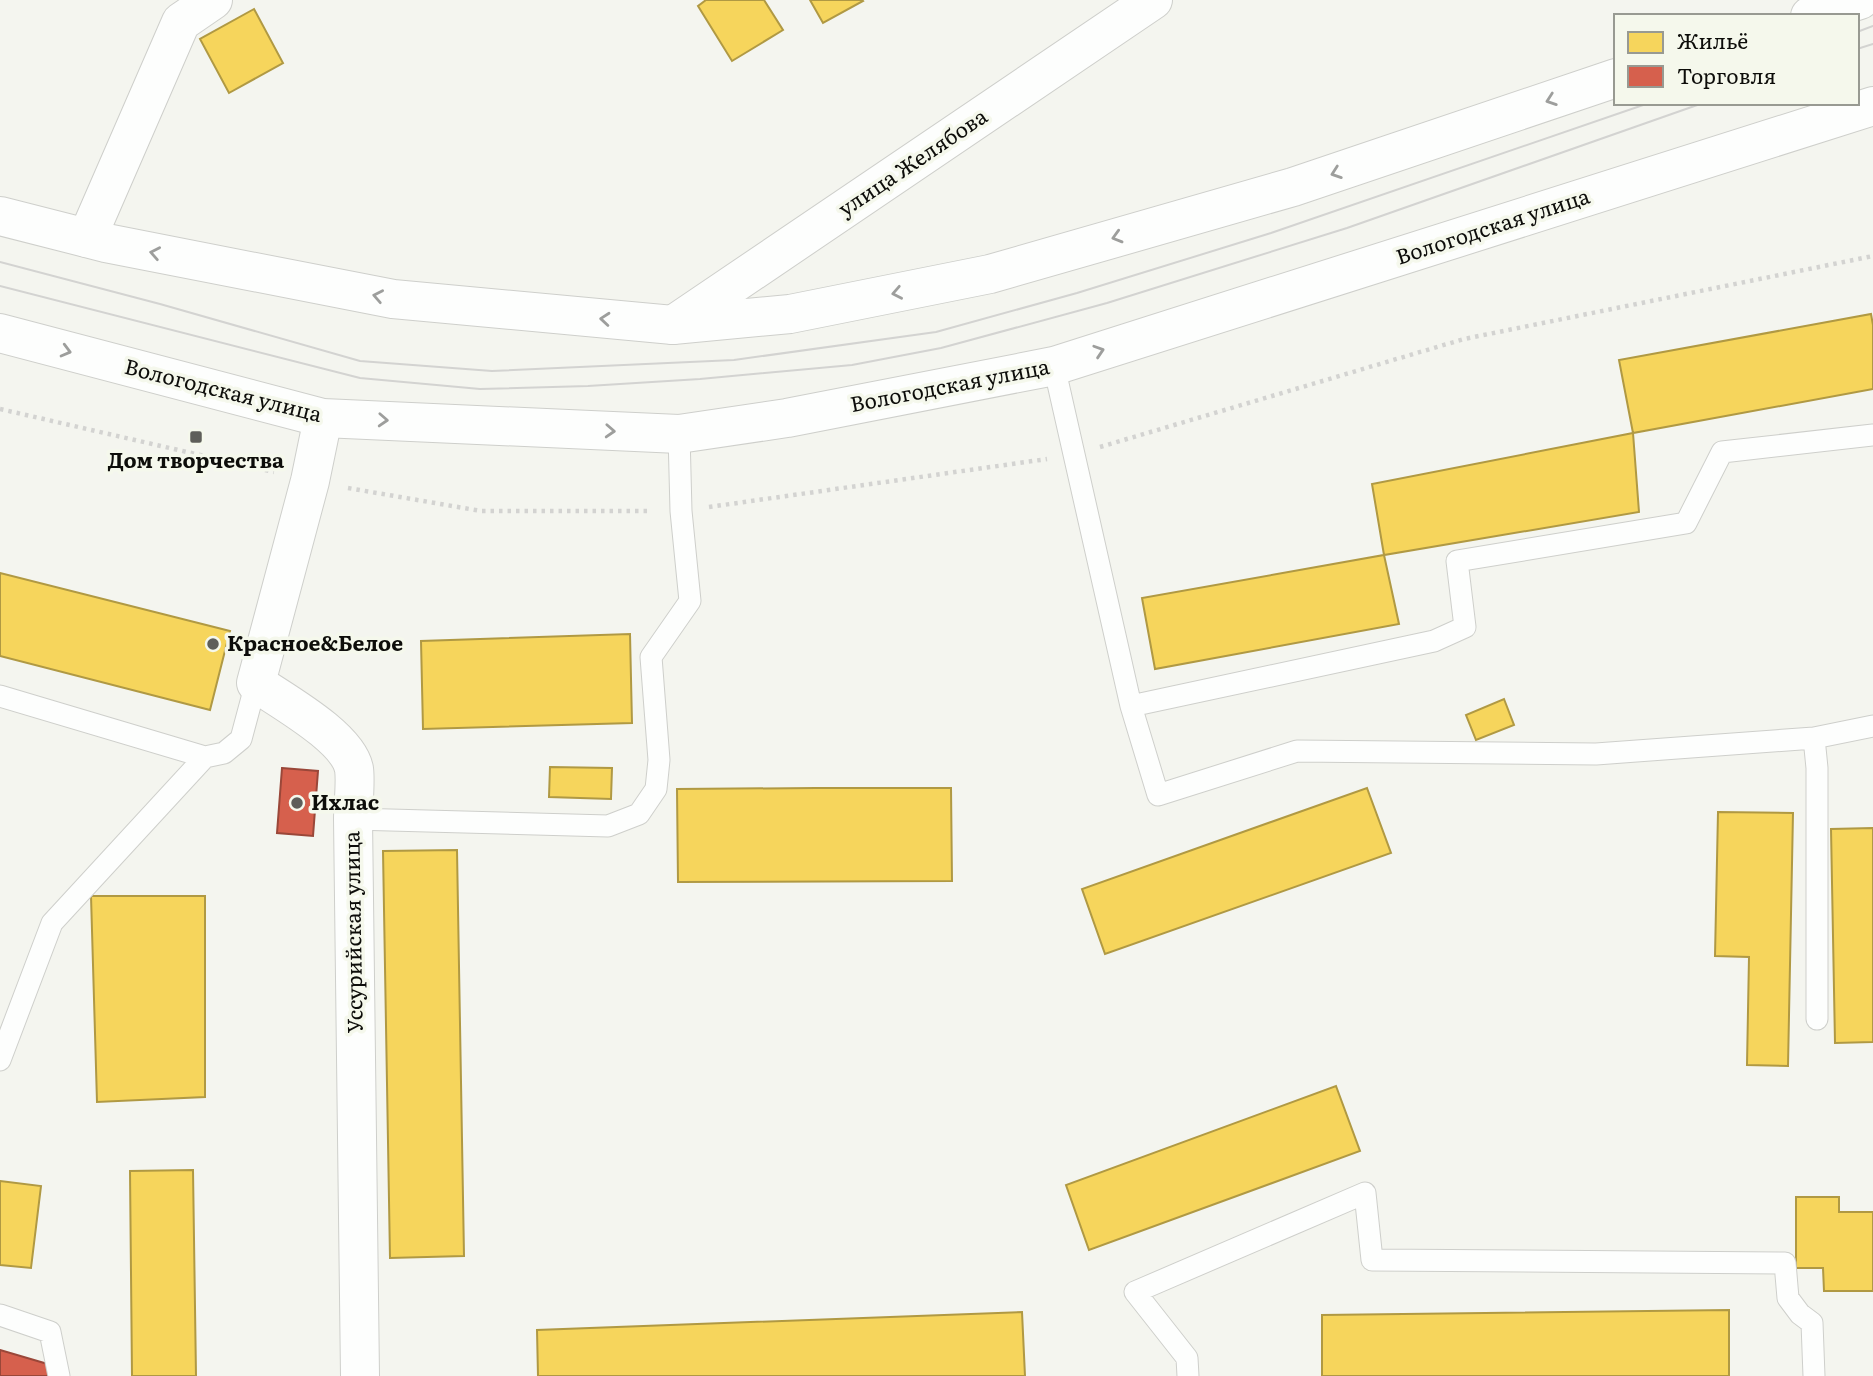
<svg xmlns="http://www.w3.org/2000/svg" width="1873" height="1376" viewBox="0 0 1873 1376" font-family="Literata,serif">
<style>
.homes{fill:#f6d55c;stroke:#b09943;stroke-width:2}
.shops{fill:#d6604d;stroke:#9a4739;stroke-width:2}
.lines{fill:none;stroke-linecap:round;stroke-linejoin:round}
.lane-casing{stroke:#cecfcb;stroke-width:23}
.street-casing{stroke:#cecfcb;stroke-width:40}
.secondary-casing{stroke:#cecfcb;stroke-width:40}
.path{stroke:#d3d3d1;stroke-width:4.5;stroke-dasharray:3.5 5;stroke-linecap:butt}
.lane{stroke:#fdfefd;stroke-width:21}
.street{stroke:#fdfefd;stroke-width:38}
.secondary{stroke:#fdfefd;stroke-width:38}
.tram{stroke:#d3d3d1;stroke-width:2}
.oneway{stroke:#9d9e9c}
.poi-dot{fill:#5e5e5a;stroke:#f5f8ec;stroke-width:2.5}
.labels{text-anchor:middle;stroke-width:7;stroke-linejoin:round;paint-order:stroke}
.street-label{font-size:21px;fill:#0d0d0a;stroke:#f5f8ec}
.poi-label{font-size:21px;font-weight:bold;fill:#0d0d0a;stroke:#f5f8ec;text-anchor:start}
</style>
<rect width="100%" height="100%" fill="#f4f5ef"/>
<path class="homes" d="M706 0H764L783 30 732 61 698 6Z
M810 0H862L863 1 823 23Z
M254 9 283 63 229 93 200 39Z
M1871 314 1873 325V389L1633 433 1619 360Z
M1633 433 1639 512 1384 555 1372 484Z
M1384 555 1399 624 1155 669 1142 598Z
M0 573 230 631 210 710 0 656Z
M630 634 632 723 423 729 421 641Z
M1504 699 1514 725 1476 740 1466 715Z
M550 767 612 768 611 799 549 797Z
M816 788H951L952 881 678 882 677 789Z
M1367 788 1391 853 1105 954 1082 889Z
M1718 812 1793 813 1788 1066 1747 1065 1749 957 1715 956Z
M1873 828V1042L1835 1043 1831 829Z
M457 850 464 1256 390 1258 383 851Z
M91 896H205V1097L97 1102Z
M1336 1086 1360 1151 1089 1250 1066 1185Z
M193 1170 196 1376H132L130 1171Z
M0 1181 41 1186 31 1268 0 1265Z
M1796 1197H1839V1212H1873V1291H1824L1823 1268H1796Z
M1729 1310V1376H1322V1315Z
M1022 1312 1025 1376H538L537 1330Z"/>
<path class="shops" d="M282 768 318 771 313 836 277 833Z
M0 1350 51 1365 48 1376H0Z"/>
<g class="lines">
<g class="lane-casing">
<path id="lane" d="M1054 366 1131 706 1434 641 1465 627 1457 561 1686 523 1722 452 1873 435
M0 696 205 757 224 753 241 739 256 683
M1131 706 1158 795 1297 751 1596 754 1814 738 1873 726
M1814 738 1817 768V1019
M353 819 608 826 639 814 656 789 659 760 651 657 690 601 681 511 679 434
M0 1060 52 923 205 757
M0 1315 50 1332 59 1376
M1188 1376 1187 1358 1135 1292 1365 1193 1372 1260 1785 1263 1788 1298 1800 1314 1812 1323 1814 1376"/>
</g>
<g class="street-casing">
<path id="street" d="M87 238 181 22 213 0
M673 325 1153 0
M323 418 310 481 256 683C282 701 348 737 354 769 356 782 353 805 353 819L360 1376"/>
</g>
<g class="secondary-casing">
<path id="secondary" d="M1810 16 1860 0
M0 216 106 243 393 299 673 325 790 314 990 274 1293 187 1616 78
M0 333 323 418 679 434 787 418 1054 366 1873 106"/>
</g>
<path class="path" d="M0 409 274 472
M1100 447 1464 339 1873 256
M348 488 481 511H652
M709 507 1047 459"/>
<use href="#lane" class="lane"/>
<use href="#street" class="street"/>
<use href="#secondary" class="secondary"/>
<path class="tram" d="M1857 32 1873 26
M1857 49 1873 44
M0 262 160 304 360 361 492 371 734 360 936 332 1077 293 1271 233 1649 103
M0 286 360 378 480 389 588 386 700 379 852 365 941 348 1107 303 1347 228 1703 103"/>
</g>
<defs><path id="oneway-chevron" d="M-2-3.5L2.5 0L-2 3.5" fill="none" stroke-width="1.6" stroke-linecap="round" stroke-linejoin="round" transform="scale(1.75)"/></defs>
<g class="oneway">
<use href="#oneway-chevron" transform="translate(1551 100) rotate(161)"/>
<use href="#oneway-chevron" transform="translate(1336 173) rotate(161)"/>
<use href="#oneway-chevron" transform="translate(1117 237) rotate(164)"/>
<use href="#oneway-chevron" transform="translate(155 253) rotate(-169)"/>
<use href="#oneway-chevron" transform="translate(897 293) rotate(169)"/>
<use href="#oneway-chevron" transform="translate(378 296) rotate(-169)"/>
<use href="#oneway-chevron" transform="translate(605 319) rotate(-175)"/>
<use href="#oneway-chevron" transform="translate(66 351) rotate(15)"/>
<use href="#oneway-chevron" transform="translate(1099 351) rotate(-18)"/>
<use href="#oneway-chevron" transform="translate(383 420) rotate(3)"/>
<use href="#oneway-chevron" transform="translate(610 431) rotate(3)"/>
</g>
<g class="poi-dot">
<rect x="189" y="430" width="14" height="14" rx="3.5"/>
<circle cx="213" cy="644" r="7"/>
<circle cx="297" cy="803" r="7"/>
</g>
<g class="labels">
<g class="street-label">
<text transform="translate(913 163) rotate(-34)" y="7">улица Желябова</text>
<text transform="translate(1493 227) rotate(-18)" y="7">Вологодская улица</text>
<text transform="translate(950 386) rotate(-11)" y="7">Вологодская улица</text>
<text transform="translate(223 391) rotate(14)" y="7">Вологодская улица</text>
<text transform="translate(354 932) rotate(-91)" y="7">Уссурийская улица</text>
</g>
<g class="poi-label">
<text x="196" y="468" text-anchor="middle">Дом творчества</text>
<text x="227" y="651">Красное&amp;Белое</text>
<text x="311" y="810">Ихлас</text>
</g>
</g>
<rect x="1614" y="14" width="245" height="91" fill="#f5f8ec" stroke="#989a92" stroke-width="2"/>
<rect x="1628" y="32" width="35" height="21" fill="#f6d55c" stroke="#989a92" stroke-width="2"/>
<text x="1677" y="49" font-size="21" fill="#0d0d0a">Жильё</text>
<rect x="1628" y="66" width="35" height="21" fill="#d6604d" stroke="#989a92" stroke-width="2"/>
<text x="1677" y="84" font-size="21" fill="#0d0d0a">Торговля</text>
</svg>
